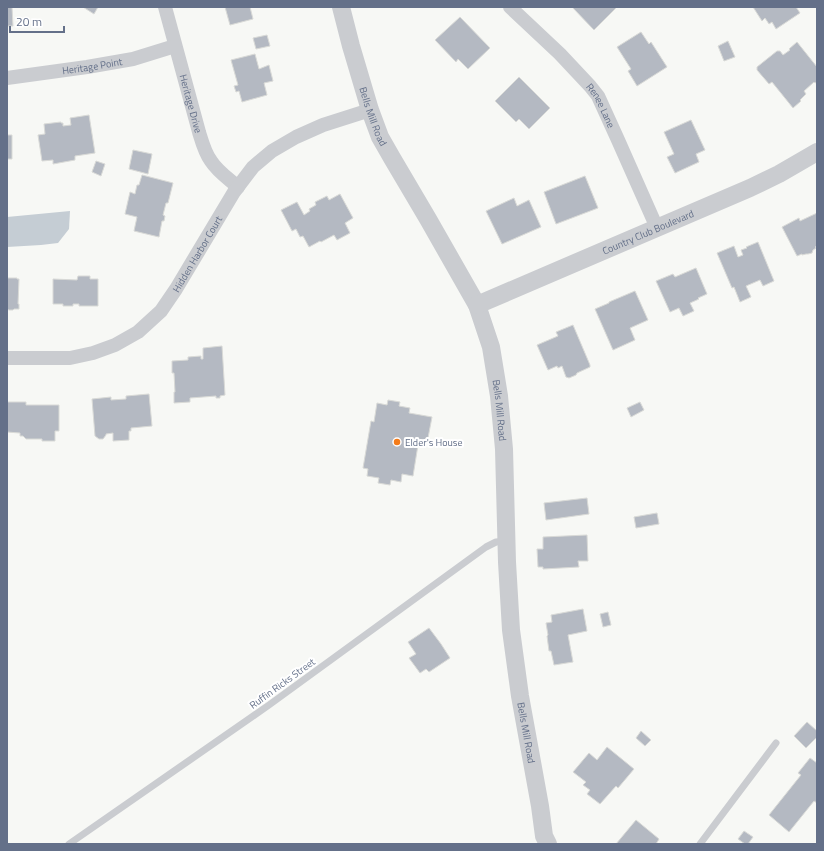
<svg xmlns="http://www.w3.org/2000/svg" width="824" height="851" viewBox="0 0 824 851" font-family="'Titillium Web',sans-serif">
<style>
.water{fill:#c5cdd4}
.building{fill:#b4b9c2;stroke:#d9dad7}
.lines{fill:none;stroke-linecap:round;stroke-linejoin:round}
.service{stroke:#caccd0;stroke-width:7}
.minor{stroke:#caccd0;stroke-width:14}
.tertiary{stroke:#caccd0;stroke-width:18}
.poi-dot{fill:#f47b19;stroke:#fff;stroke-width:1.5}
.labels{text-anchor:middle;stroke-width:4;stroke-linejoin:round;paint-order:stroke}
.street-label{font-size:10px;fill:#647089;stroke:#fff}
.poi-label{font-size:10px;fill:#647089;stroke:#fff;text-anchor:start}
</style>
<rect width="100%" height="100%" fill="#f7f8f5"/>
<path class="water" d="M70 211 69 229 58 243 41 245 7 247V217Z"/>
<path class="building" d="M7 7H12L13 26H7Z
M83 7H98L94 14Z
M225 7H250L253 19 230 25Z
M572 7H617L594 30Z
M753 7H796L800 13 776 29 772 22 769 24 765 18 762 21Z
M460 17 490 48 468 69 458 59 456 62 435 40Z
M641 32 649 44 651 42 667 67 637 86 628 71 631 69 617 47Z
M267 35 270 46 256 49 253 38Z
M728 41 735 57 724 61 718 46Z
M797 42 817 67V82L815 83 814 82 804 91 806 94 800 100 801 101 793 108 772 82 769 84 757 70V67L777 51H780L783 55 790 50 789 49Z
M255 54 259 69 269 65 273 81 264 83 267 95 242 102 239 91 236 92 234 86 238 85 231 60Z
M519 77 550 108 529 129 519 119 516 122 495 101Z
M89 115 95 153 75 156V160L53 164V160L42 161 38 135 45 134 44 124 61 122V123H63V126L71 125 70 118Z
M691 120 705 150 696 154 699 162 675 173 667 157 674 154 664 132Z
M7 135H12V159H7Z
M133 150 152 154 148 174 129 169Z
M96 161 105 164 101 176 92 172Z
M142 175 173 183 168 203H166L163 215 165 216 164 221H162L159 237 134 231 137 217 125 214 130 192 135 194 137 185H139Z
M585 176 598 208 556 224 544 192Z
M340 194 353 218 345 223 350 233 337 240 334 235 321 242 320 241 309 247 303 236 300 237 296 229 292 231 281 210 297 202 304 215 310 211 309 209 316 205 315 202 327 196 329 200Z
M514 198 517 206 529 200 541 227 502 244 486 211Z
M817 213V246L815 247 816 248 813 250 812 253 808 254H806L802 255V254L797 256 782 227 799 218 800 221Z
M758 242 774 281 763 286 760 280 746 286 751 297 740 302 734 287 732 288 717 253 734 246 738 257 743 255 741 250 747 248 746 247Z
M696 268 707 294 698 298 699 299 690 303 694 311 683 316 679 308 670 312 656 281 673 274 675 277Z
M78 276H90V279H98V306H79V304H73V306H63V304H53V279L77 280Z
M7 278H17V279H19L18 304H19V309H14L13 310H9L7 309Z
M635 291 648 320 630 328 635 340 613 350 595 309 609 303V302Z
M573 325 590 365V367L577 373 576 375 569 378 566 377 562 366 558 368 557 366 548 370 537 345 558 336 556 332Z
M222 346 225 395 220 396V398H216V396L190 398V402L174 403V392H175L174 373H172V361L188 360V357L201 356V359H203V348Z
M149 394 152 426 131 428V431H129V440L113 441V433L106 434V435L103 439H99L95 436 92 399 111 397V400L126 399V396Z
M388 400 400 402 399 406 410 408 409 413 432 417 428 438H426L425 446 418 445 413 476 402 474 401 482 391 480 390 485 378 483 379 478 367 476 368 469 363 468 371 421 374 422 377 403 387 405Z
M7 402H26V405H59V431H55V441H42V439H26L23 436H20V433L7 432Z
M640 402 644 410 631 417 627 408Z
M587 498 589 514 546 520 544 503Z
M657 513 659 524 636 528 634 517Z
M587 535 588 561H578L579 567 543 569V567H538L537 549H543V537Z
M583 609 587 631 568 635 573 662 554 665 551 651H549L547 636 548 635 546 623 552 622 551 615Z
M608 612 611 625 603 627 600 614Z
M429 628 441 644 450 658 429 672 426 669 420 673 409 658 416 654 408 642Z
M807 722 817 731V737L806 748 794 736Z
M641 731 651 740 645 746 636 738Z
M607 747 634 769 618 788 616 786 600 804 587 794 590 790 583 785 586 782 573 772 589 753 597 760Z
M810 758 817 763V803L814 801 789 832 769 815 801 775 798 773Z
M636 820 659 839 656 844H616Z
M744 831 753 837 748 844H745L738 839Z"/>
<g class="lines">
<path class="service" d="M69 844 269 705 486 547 496 542 506 541
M700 844 776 743"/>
<g class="minor">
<path id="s1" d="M165 7 199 132C202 142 205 153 211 161 218 172 229 179 238 187"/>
<path id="s2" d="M510 7 560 54 590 86 598 96 618 140 657 228"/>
<path id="s3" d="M7 78 87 67 133 59 175 46"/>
<path id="s4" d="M7 358H70L93 353 115 345 138 332 161 311 176 289 234 192 253 167 272 151 296 137 323 125 370 110"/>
</g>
<g class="tertiary">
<path id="s5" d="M341 7 351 46 370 110 380 137 392 158 428 219 477 305 491 347 499 396 504 449 507 562 511 630 520 696 540 806 544 836 548 844"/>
<path id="s6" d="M477 305 750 188 779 174 817 152"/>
</g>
</g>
<circle class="poi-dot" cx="397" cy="442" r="4"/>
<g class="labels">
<g class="street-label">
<text dy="4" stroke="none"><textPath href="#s3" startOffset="86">Heritage Point</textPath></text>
<text dy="4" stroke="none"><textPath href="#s1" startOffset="100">Heritage Drive</textPath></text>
<text dy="4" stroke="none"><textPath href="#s2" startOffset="135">Renee Lane</textPath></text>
<text dy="4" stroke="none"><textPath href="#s5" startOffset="114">Bells Mill Road</textPath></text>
<text dy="4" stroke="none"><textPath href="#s6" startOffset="186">Country Club Boulevard</textPath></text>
<text dy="4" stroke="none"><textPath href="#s4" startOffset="235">Hidden Harbor Court</textPath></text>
<text dy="4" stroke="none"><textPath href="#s5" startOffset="438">Bells Mill Road</textPath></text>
<text transform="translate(282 683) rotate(-36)" y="4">Ruffin Ricks Street</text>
<text dy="4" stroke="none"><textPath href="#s5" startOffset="762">Bells Mill Road</textPath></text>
</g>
<g class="poi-label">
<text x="405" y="446">Elder's House</text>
</g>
</g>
<rect width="824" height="851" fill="none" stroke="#647089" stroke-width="16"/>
<path d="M10 26v6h54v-6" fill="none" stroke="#647089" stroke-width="2"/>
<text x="16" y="26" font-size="12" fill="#647089" stroke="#ffffff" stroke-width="3" paint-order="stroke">20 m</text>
</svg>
